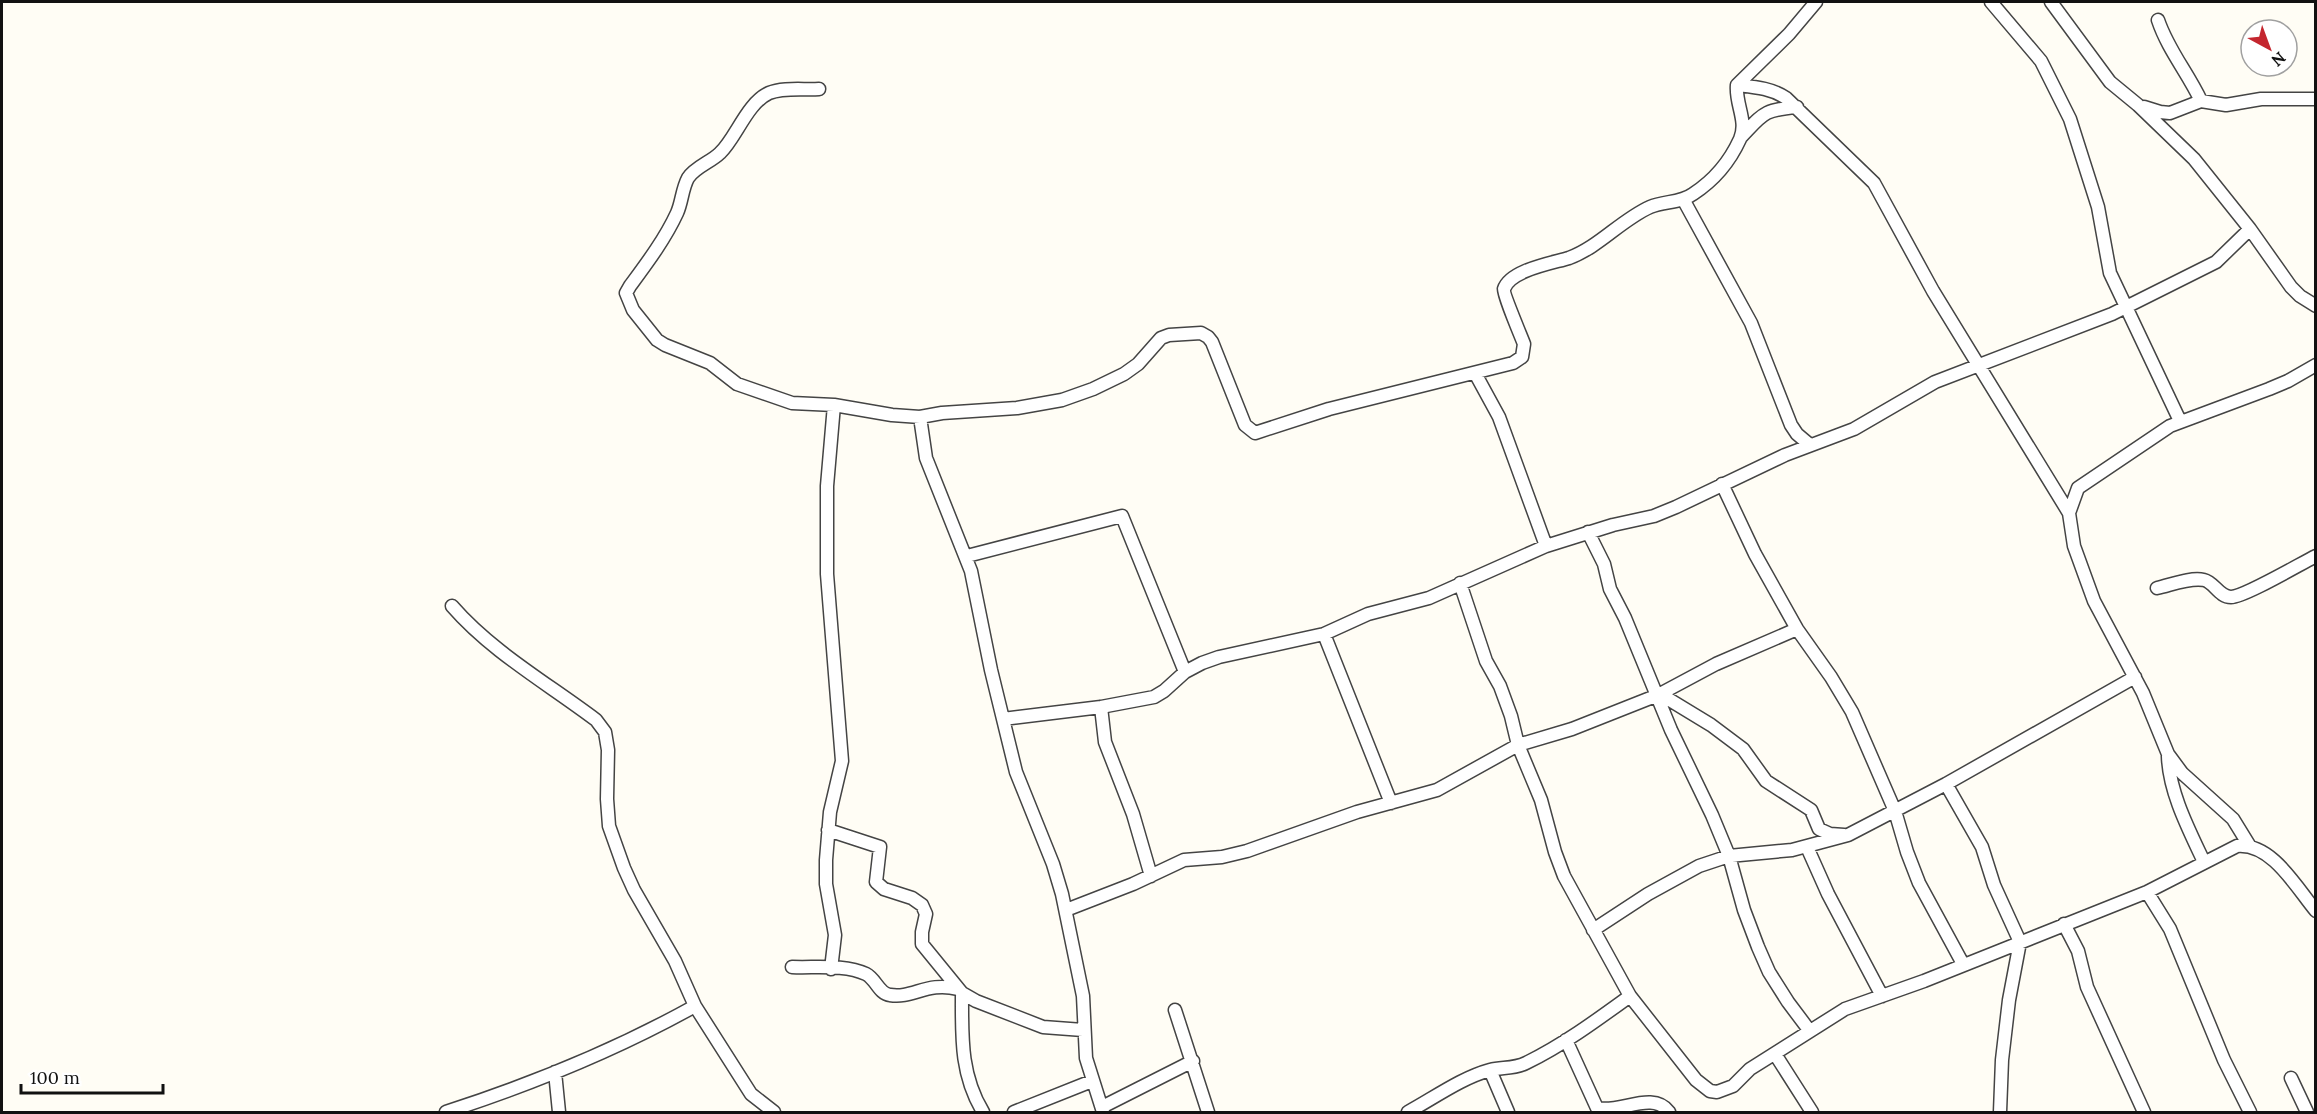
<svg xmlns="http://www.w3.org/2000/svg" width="2317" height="1114" viewBox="0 0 2317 1114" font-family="Lora,serif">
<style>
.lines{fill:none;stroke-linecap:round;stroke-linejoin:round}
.minor-casing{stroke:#444;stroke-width:15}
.minor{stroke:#fff;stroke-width:12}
</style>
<rect width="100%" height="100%" fill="#fffdf5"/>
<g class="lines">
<g class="minor-casing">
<path id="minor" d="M1991 2 2041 61 2070 119 2098 207 2110 273 2180 421
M2051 2 2110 82 2138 105 2194 159 2250 229 2291 287 2300 296 2316 306
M2158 20C2168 50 2188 73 2201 101
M1737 85C1755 87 1771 88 1786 98L1874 183 1933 291 2069 513 2074 546 2094 601 2143 693 2168 754 2182 773 2233 819 2249 845
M819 89C804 90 783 87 769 93 747 103 736 138 720 153 711 162 695 167 688 178 682 189 682 202 677 213 665 239 647 263 630 286L626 293 633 310 657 340 665 345 710 363 737 384 792 403 834 405 892 415 920 417 942 413 1017 408 1062 400 1093 389 1124 374 1138 364 1161 338 1169 335 1201 333 1208 337 1212 342 1245 425 1255 433 1329 409 1513 363 1522 357 1524 344C1521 336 1503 294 1504 289 1510 270 1553 263 1569 258 1599 247 1621 220 1650 207 1664 201 1681 203 1693 194 1713 181 1730 161 1740 139 1748 121 1735 104 1737 85L1789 34 1816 2
M2144 107 2160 112 2170 113 2201 101 2226 105 2261 99H2316
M1741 137C1764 113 1763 110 1797 107
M1683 199 1751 323 1791 425 1797 434 1810 445
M1475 373 1499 417 1546 546
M920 417 926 458 971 571 991 670 1016 772 1053 864 1062 894 1083 996 1086 1058 1103 1112
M1722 484 1755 554 1797 629 1831 677 1852 712 1895 811 1907 852 1919 883 1963 964
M2069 513 2078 488 2170 426 2269 389 2288 381 2316 365
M1588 532 1604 564 1610 589 1625 618 1671 730 1712 815 1729 856 1744 910 1758 947 1769 972 1788 1002 1809 1030
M967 556 1122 516 1185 672
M1460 583 1486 661 1500 686 1511 716 1518 745 1541 800 1555 852 1564 876 1630 996 1696 1080 1710 1091 1717 1092 1733 1086 1750 1069 1845 1009 1924 981 2147 892 2237 846C2272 843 2296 887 2316 911
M2157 588C2171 585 2190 577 2204 580 2214 582 2219 597 2231 597 2244 597 2300 564 2316 556
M452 606C492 652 547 683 596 720L605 732 608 750 607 799 609 826 624 868 634 890 675 961 695 1006 751 1094 774 1112
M1324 634 1391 803
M1660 694 1711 725 1743 749 1766 781 1811 810 1819 829 1830 834 1844 835
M1101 707 1105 742 1133 814 1151 876
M1003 719 1101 707 1154 697 1164 691 1185 672 1202 663 1219 657 1324 634 1368 614 1429 598 1546 546 1613 525 1654 516 1676 507 1785 455 1854 429 1935 382 2112 314 2216 262 2250 229
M2168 756C2169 792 2189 830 2204 862
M1946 784 1982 847 1994 885 2020 942 2009 1000 2002 1060 2000 1112
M828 830 880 847 876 882 884 889 912 898 922 905 926 914 922 932V944L962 993 976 1001 1043 1027 1083 1030
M1807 847 1828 894 1882 996
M2147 892 2170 929 2224 1060 2250 1112
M1066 910 1133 884 1184 860 1222 857 1247 851 1357 812 1437 790 1518 745 1572 729 1658 695 1716 664 1797 629
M2064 924 2078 951 2087 987 2144 1112
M1593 930 1648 894 1699 866 1729 856 1792 850 1848 835 1946 784 2135 677
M792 967C815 968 845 964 866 974 876 979 879 994 890 995 913 999 927 981 958 989
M831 969 835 935 826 884V860L830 812 842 761 827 574V486L834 405
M962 993C962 1036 960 1074 983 1112
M1175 1010 1208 1112
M1566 1040 1597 1108C1619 1114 1653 1090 1669 1112
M1775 1054 1812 1112
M1490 1070 1508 1112
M555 1072 559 1112
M2291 1078 2307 1112
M1102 1107 1193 1061
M446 1112C532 1084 616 1050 695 1006
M1014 1112 1092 1081
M1408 1112C1434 1098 1461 1078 1490 1070 1502 1067 1514 1069 1526 1063 1563 1045 1597 1020 1630 996"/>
</g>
<use href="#minor" class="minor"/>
</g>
<rect width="2317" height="1114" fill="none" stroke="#111111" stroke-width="6"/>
<g transform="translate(2269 48) rotate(139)"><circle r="28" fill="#ffffff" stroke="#a0a0a0" stroke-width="1.5"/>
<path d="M0-4.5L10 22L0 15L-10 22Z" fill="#c4262e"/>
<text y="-9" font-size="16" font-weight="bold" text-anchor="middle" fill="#111111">N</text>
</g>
<path d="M21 1084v9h142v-9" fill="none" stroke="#111111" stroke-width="3"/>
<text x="30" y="1084" font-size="18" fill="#111111" stroke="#ffffff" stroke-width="4.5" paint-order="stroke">100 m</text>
</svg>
